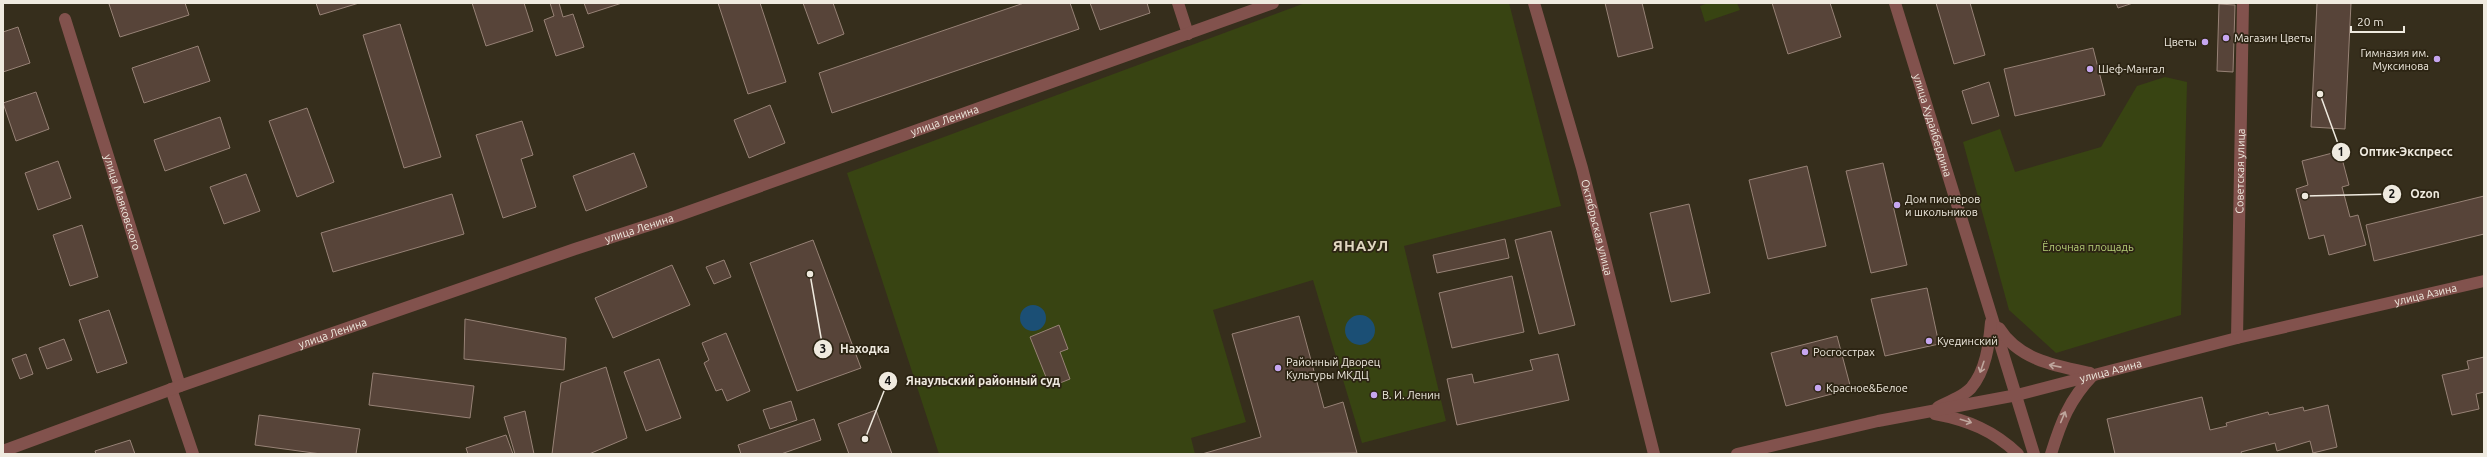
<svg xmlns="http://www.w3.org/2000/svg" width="2487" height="457" viewBox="0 0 2487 457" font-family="Ubuntu,sans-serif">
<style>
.green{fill:#384412}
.water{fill:#1b4f75}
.building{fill:#574439;stroke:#978276}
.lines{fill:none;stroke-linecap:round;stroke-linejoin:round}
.minor{stroke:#82524d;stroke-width:12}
.oneway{stroke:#bea69d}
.poi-dot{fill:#c6a6f0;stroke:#2c2413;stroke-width:1.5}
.labels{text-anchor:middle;stroke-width:3.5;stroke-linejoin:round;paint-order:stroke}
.poi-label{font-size:11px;fill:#efeadf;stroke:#2c2413;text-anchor:start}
.street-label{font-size:11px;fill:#efeadf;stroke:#2c2413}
.park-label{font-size:11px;fill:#b5cd77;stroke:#2c2413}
.district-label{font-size:15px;font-weight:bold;letter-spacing:1px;fill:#e1d7c1;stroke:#2c2413}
.leader{fill:none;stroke:#efeadf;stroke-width:1.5}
.callout-dot{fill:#efeadf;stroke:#2c2413;stroke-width:1.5}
.mark-label{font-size:12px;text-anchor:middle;font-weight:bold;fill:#111}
.callout-label{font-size:12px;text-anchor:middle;font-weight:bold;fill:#efeadf;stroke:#2c2413;stroke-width:3.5;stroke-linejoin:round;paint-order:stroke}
</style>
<rect width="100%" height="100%" fill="#362e1c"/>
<path class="green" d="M1305 3H1509L1561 206 1404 246 1446 421 1362 443 1313 280 1213 310 1246 422 1191 438 1195 454H939L847 173Z
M1708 3H1737L1740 10 1705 22 1700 6Z
M2165 77 2187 82 2181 315 2056 353 2009 310 1963 142 2000 129 2015 172 2101 147 2137 86Z"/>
<path class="water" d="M1020 318a13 13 0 1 1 26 0a13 13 0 1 1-26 0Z
M1345 330a15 15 0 1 1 30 0a15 15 0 1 1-30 0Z"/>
<path class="building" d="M112 3H185L189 15 120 37 109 4Z
M316 3H359L320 15Z
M472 3H524L533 31 486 46Z
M550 3H559L563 17 573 14 584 47 556 56 544 20 554 16Z
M584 3H622L588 14Z
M718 3H760L786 82 748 94Z
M803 3H833L844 34 818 44Z
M1024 3H1070L1079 29 832 113 819 73Z
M1090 3H1147L1150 13 1100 30Z
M1605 3H1642L1653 48 1618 57Z
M1772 3H1830L1841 37 1788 54Z
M1936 3H1970L1985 55 1954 64Z
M2116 3H2133L2118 8Z
M2317 3H2351L2345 129 2311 127Z
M2219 4 2235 5 2233 72 2217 71Z
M400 24 441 157 404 168 363 35Z
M18 27 30 63 3 72V32Z
M198 46 210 81 144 103 132 68Z
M2093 48 2105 95 2015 116 2004 69Z
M1989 82 1999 116 1972 124 1962 91Z
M36 92 49 129 16 141 3 103Z
M770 105 785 143 749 158 734 120Z
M307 108 334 182 297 197 269 121Z
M220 117 230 148 165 171 154 140Z
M522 121 533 155 521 159 536 207 503 218 476 135Z
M2340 151 2349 185 2342 187 2350 217 2358 215 2366 245 2329 255 2324 235 2309 239 2296 189 2308 185 2302 161Z
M634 153 647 187 586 211 573 176Z
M58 161 71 198 38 210 25 173Z
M1883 163 1907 265 1871 273 1846 171Z
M1807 166 1826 246 1768 259 1749 180Z
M246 174 260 211 224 224 210 187Z
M452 194 464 234 333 272 321 233Z
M2484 196V234L2374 261 2366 225Z
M1689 204 1710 293 1671 302 1650 213Z
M82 225 98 277 70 286 53 235Z
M1551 231 1575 325 1539 334 1515 240Z
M1505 239 1509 258 1437 273 1433 255Z
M813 240 861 368 797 391 750 263Z
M724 260 731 277 714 284 706 267Z
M672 265 690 305 613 338 595 298Z
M1512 276 1524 332 1452 348 1439 293Z
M1927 288 1939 344 1885 356 1871 299Z
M109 310 127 363 97 373 79 320Z
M1299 316 1324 408 1343 402 1357 453 1202 454 1261 437 1232 334Z
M465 319 566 338 564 370 464 359Z
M1059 325 1068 349 1060 352 1070 379 1050 387 1030 337Z
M726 333 750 391 727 401 722 389 716 391 704 363 709 360 702 343Z
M1837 336 1851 389 1786 406 1771 353Z
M64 339 72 360 47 369 39 348Z
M26 354 33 374 20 379 12 359Z
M1558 354 1569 400 1457 425 1447 379 1472 374 1474 383 1533 370 1530 360Z
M2484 357V392L2476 394 2479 409 2452 415 2442 375 2469 369 2467 361Z
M659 359 681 418 646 431 624 372Z
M606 367 627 438 589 454H552L561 383Z
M373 373 474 386 470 418 369 405Z
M2202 397 2210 430 2227 426 2226 423 2268 412 2269 415 2303 407 2304 411 2328 405 2337 447 2313 453 2310 441 2277 451 2275 443 2241 452 2242 454H2115L2107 419Z
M791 401 797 420 770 429 763 410Z
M876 410 892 454H849L838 424Z
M525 411 534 454H515L504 417Z
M259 415 360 429 356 454H321L255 445Z
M814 419 821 440 781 454H741L738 445Z
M506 435 513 454H468L466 448Z
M130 440 135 454H96L95 451Z"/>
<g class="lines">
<g class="minor">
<path d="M1178 3 1188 34"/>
<path id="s1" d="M1534 3 1582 168 1654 454"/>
<path id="s2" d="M1895 3 2034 454"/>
<path id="s3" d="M65 19 180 386"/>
<path d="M1999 328C2019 360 2056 366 2090 373"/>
<path id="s4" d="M2237 338 2243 3"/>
<path d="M171 389 193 454"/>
<path d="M1938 407C1948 402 1964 396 1971 388 1986 370 1989 345 1991 322"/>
<path d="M1935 414C1968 420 1994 431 2018 454"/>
<path id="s5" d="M3 451 180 386 575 249 671 218 1273 3"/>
<path id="s6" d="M1737 454 1878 421 2017 395 2237 338 2484 281"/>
<path d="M2051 454C2061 422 2069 400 2093 375"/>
</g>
</g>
<defs><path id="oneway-shaft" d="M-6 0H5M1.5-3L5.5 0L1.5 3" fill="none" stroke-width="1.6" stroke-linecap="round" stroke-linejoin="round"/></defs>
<g class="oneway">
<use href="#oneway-shaft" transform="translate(2055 366) rotate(-169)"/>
<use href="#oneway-shaft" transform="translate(1982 367) rotate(109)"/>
<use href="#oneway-shaft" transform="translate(2063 417) rotate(-67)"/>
<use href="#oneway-shaft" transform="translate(1966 421) rotate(17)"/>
</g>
<g class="poi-dot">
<circle cx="2226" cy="38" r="4"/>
<circle cx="2205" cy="42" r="4"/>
<circle cx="2437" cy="59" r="4"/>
<circle cx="2090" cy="69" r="4"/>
<circle cx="1897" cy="205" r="4"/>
<circle cx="1929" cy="341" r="4"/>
<circle cx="1805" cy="352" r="4"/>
<circle cx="1278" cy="368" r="4"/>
<circle cx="1818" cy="388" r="4"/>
<circle cx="1374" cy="395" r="4"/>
</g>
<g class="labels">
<g class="poi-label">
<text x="2234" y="42">Магазин Цветы</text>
<text x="2197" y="46" text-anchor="end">Цветы</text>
<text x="2429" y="57" text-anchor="end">Гимназия им.<tspan x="2429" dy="13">Муксинова</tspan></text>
<text x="2098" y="73">Шеф-Мангал</text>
<text x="1905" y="203">Дом пионеров<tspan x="1905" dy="13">и школьников</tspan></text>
<text x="1937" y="345">Куединский</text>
<text x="1813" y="356">Росгосстрах</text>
<text x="1286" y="366">Районный Дворец<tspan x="1286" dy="13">Культуры МКДЦ</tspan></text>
<text x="1826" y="392">Красное&amp;Белое</text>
<text x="1382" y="399">В. И. Ленин</text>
</g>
<g class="street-label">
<text dy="4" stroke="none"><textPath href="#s5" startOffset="998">улица Ленина</textPath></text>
<text dy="4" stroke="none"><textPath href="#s2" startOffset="128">улица Худайбердина</textPath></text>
<text dy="4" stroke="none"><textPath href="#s4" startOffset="167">Советская улица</textPath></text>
<text dy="4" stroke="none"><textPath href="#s3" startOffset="192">улица Маяковского</textPath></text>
<text dy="4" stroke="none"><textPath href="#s5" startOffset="674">улица Ленина</textPath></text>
<text dy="4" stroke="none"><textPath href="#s1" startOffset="233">Октябрьская улица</textPath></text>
<text dy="4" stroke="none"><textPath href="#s6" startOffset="707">улица Азина</textPath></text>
<text dy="4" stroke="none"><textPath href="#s5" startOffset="350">улица Ленина</textPath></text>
<text dy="4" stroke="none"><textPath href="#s6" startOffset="383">улица Азина</textPath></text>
</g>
<g class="park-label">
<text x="2088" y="251">Ёлочная площадь</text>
</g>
<g class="district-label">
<text x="1361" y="251">ЯНАУЛ</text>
</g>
</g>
<path class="leader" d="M2320 94L2341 152M2305 196L2392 194M810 274L823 349M865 439L888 381"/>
<g class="callout-dot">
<circle cx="2320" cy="94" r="4"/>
<circle cx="2305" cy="196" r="4"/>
<circle cx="810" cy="274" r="4"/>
<circle cx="865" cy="439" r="4"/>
<circle cx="2341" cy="152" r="10"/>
<circle cx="2392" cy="194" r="10"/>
<circle cx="823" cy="349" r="10"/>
<circle cx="888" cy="381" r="10"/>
</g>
<g class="mark-label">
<text x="2341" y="156">1</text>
<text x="2392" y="198">2</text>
<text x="823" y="353">3</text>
<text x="888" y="385">4</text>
</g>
<g class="callout-label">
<text x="2406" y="156">Оптик-Экспресс</text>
<text x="2425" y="198">Ozon</text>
<text x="865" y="353">Находка</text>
<text x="983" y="385">Янаульский районный суд</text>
</g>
<rect width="2487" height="457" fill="none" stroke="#efeadf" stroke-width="8"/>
<path d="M2351 26v6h53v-6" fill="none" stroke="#efeadf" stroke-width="2"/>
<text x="2357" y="26" font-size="12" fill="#efeadf" stroke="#2c2413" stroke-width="3" paint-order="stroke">20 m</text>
</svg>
